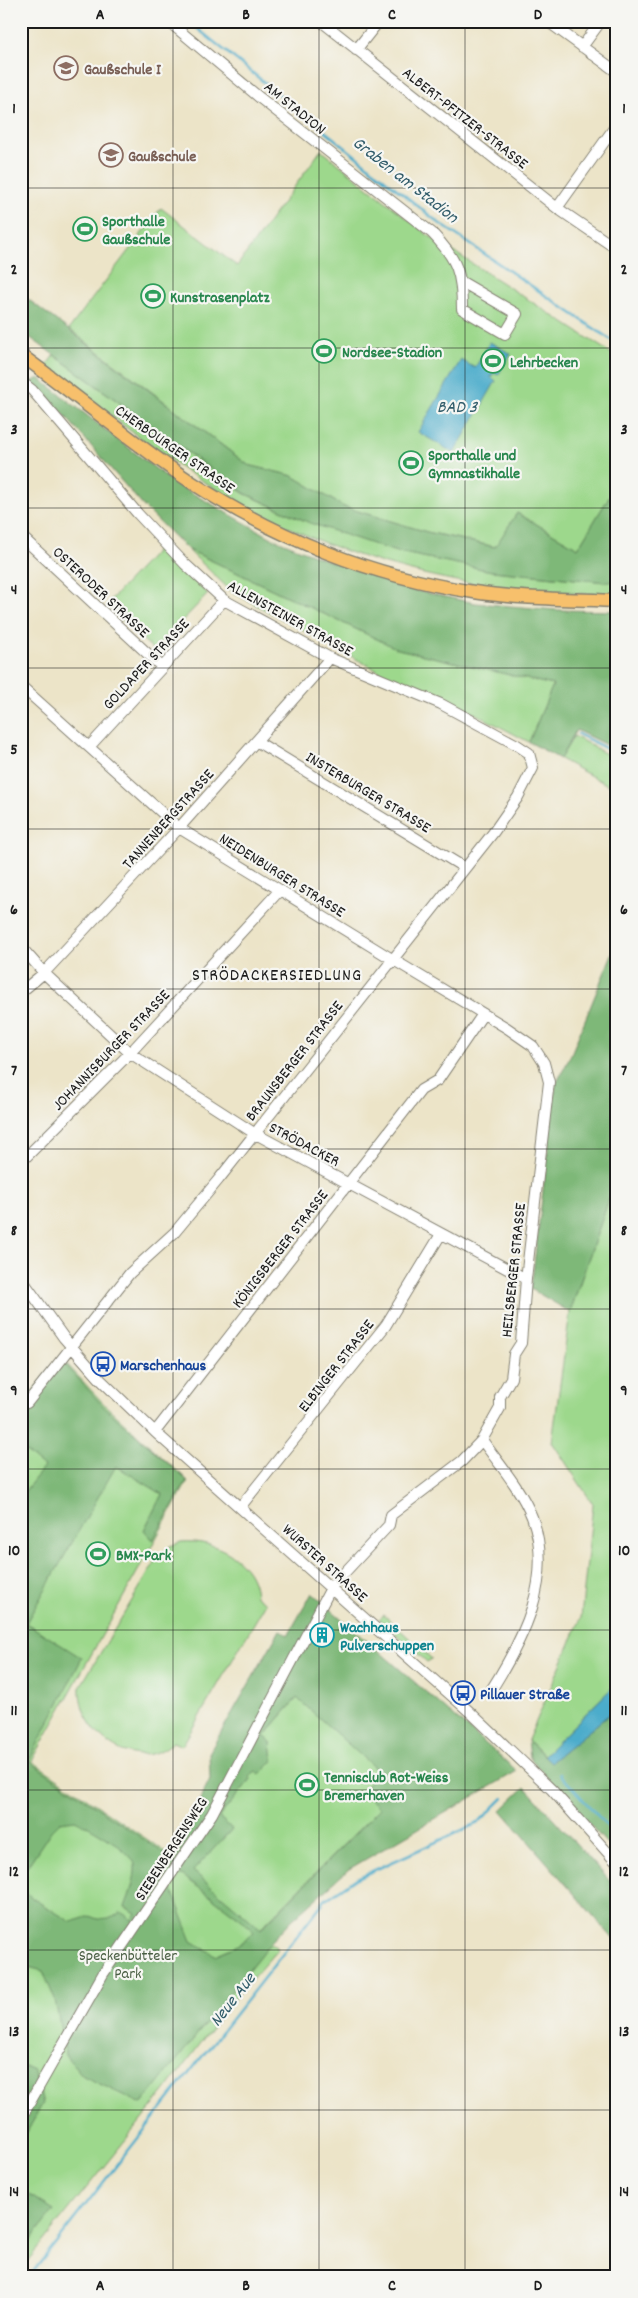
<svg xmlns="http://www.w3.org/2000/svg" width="638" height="2298" viewBox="0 0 638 2298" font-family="Dekko,sans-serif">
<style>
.green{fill:#9dd88c;stroke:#5c7a54}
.forest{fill:#7eb878;stroke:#4d6a4a;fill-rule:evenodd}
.water{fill:#4caccb;stroke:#346474}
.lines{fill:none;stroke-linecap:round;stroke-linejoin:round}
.stream{stroke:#4caccb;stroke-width:2.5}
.minor-casing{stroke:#848072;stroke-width:12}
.major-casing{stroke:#848072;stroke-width:15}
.minor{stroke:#fff;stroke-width:10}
.major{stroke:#f7c06c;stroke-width:12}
.grid{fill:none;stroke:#1c1c1c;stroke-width:1;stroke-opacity:0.55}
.labels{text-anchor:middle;stroke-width:4.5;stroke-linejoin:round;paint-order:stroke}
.education-label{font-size:16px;font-weight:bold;fill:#785e54;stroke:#f6f6f2;text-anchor:start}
.street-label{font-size:16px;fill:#1c1c1c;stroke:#f6f6f2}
.leisure-label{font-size:16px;font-weight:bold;fill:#27864d;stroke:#f6f6f2;text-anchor:start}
.transit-label{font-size:16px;font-weight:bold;fill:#164399;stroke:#f6f6f2;text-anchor:start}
.culture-label{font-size:16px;font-weight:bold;fill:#0d838f;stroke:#f6f6f2;text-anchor:start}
.park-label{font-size:16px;fill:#495e43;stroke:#f6f6f2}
.water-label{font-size:18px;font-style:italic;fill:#325d6b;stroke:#f6f6f2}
.neighbourhood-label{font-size:18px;letter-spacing:1px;fill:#1c1c1c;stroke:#f6f6f2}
.neatline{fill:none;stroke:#1c1c1c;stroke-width:2}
.grid-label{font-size:16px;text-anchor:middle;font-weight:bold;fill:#1c1c1c}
</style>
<rect width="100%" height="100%" fill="#f6f6f2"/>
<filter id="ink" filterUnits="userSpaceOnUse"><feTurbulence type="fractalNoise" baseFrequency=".02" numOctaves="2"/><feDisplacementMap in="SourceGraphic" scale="10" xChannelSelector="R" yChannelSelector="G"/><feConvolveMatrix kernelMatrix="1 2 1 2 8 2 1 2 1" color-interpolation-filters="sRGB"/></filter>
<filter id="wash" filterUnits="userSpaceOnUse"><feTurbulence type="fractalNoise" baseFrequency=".0096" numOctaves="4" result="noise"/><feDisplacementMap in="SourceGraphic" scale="20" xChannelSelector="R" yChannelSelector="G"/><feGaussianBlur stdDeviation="1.12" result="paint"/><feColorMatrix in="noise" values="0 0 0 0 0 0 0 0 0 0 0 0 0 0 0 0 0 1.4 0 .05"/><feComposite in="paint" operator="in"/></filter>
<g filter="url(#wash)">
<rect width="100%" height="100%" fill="#ece4c8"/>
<path class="green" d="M321 150 428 235 617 357V484L578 548 517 513 496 547 427 532 344 507 293 476 248 465 69 329 161 208 237 266Z
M54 355 243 493 310 523 394 551 492 571 607 582 617 581V594C469 596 339 563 212 487 154 452 101 407 46 366Z
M159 548 208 594 154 650 106 605Z
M187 549 398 649 553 685 529 742 455 703 395 680 232 592Z
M574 736 617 760V790L560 759Z
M617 1176V1683L544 1755 528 1740 581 1618 593 1504 552 1442 570 1312Z
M60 1357 106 1406 188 1481 32 1761 170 1855 278 1949 234 1999 165 2091 21 2269V1397L27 1398Z
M181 1542C214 1539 254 1559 256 1596L266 1603 182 1746 173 1742C135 1778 77 1732 80 1687L158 1557 170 1546Z
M384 1615 432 1659 427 1662 379 1619Z
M297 1698 429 1727 362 1790 380 1808 260 1929 192 1871 232 1829 218 1817 251 1779 249 1777 256 1770 260 1774 264 1736Z"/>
<path class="forest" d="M21 294 248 465 293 476 344 507 427 532 495 547 517 513 578 548 617 484V581L607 582 492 571 393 551 310 523 244 493 21 331Z
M39 378 174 483 272 538 321 558 417 591 475 603 556 610 617 611V750L576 730 560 759 529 742 553 685 398 649 187 549 144 507 59 409 31 382Z
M617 942V1176L570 1312 531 1289 556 1084 569 1059Z
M64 1363 104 1407 187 1480 153 1540 144 1530 162 1494 116 1466 26 1623 82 1658 29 1761 171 1858 210 1779 209 1753 280 1630 288 1635 312 1593 517 1771 349 1869 293 1919 269 1944 142 2104 83 2076 66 2056 55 2000 43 1971 21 1965V1496L44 1467 21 1448V1417ZM297 1698 379 1772 362 1791 380 1808 261 1929 193 1871 232 1829 219 1817 251 1779 249 1776 256 1771 260 1774 273 1761 271 1742 264 1736ZM75 1820C88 1826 133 1851 135 1865 136 1878 130 1894 125 1907L136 1913 132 1920 121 1912C111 1920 101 1922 90 1916L71 1922 32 1898 24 1890 23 1873 51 1831 60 1822ZM182 1875 242 1920 254 1932 240 1944 215 1955 192 1941 170 1885 175 1876Z
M617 1708V1855L530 1758 528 1740 551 1762Z
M525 1787 617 1889V1943L501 1810Z
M21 2065 34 2071 43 2103 21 2143Z
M21 2190 54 2210 21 2253Z"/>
<path class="water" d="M490 342 511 354 498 375 494 373 491 377 496 381 454 453 418 432 461 360 475 368Z
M617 1683V1708L551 1762 544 1755Z"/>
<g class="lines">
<path class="stream" d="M188 21 439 223 617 344
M578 734 617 754
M560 1774 617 1837
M29 2277 325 1900 357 1878 478 1823 503 1798"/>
</g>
</g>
<g filter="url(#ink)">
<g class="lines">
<g class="minor-casing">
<path id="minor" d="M168 21 260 98 432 233C457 259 462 273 462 309L505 334 517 314 462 282
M321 21 557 208 617 249
M547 21 617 72
M582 47 601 21
M356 50 379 21
M557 208 617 124
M21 384 23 383 32 390 138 514 185 564 224 600 330 658 441 704 517 745 529 753 533 768 518 797 493 833 219 1179 175 1232 130 1273 27 1403
M21 536 162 667
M21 686 179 828 392 959 507 1028 533 1046 544 1063 549 1082 526 1279 521 1343 514 1354 511 1378 500 1397V1408L482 1440 462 1461 391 1515 389 1525 332 1586 212 1814 103 1974 21 2118
M256 741 465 868
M89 747 224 600
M21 947 44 973 130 1053 254 1133 526 1279
M21 992 44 973 179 828 330 658
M21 1162 130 1053 280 890
M21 1278 64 1338 101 1380 155 1432 471 1713 552 1790 617 1863
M155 1432 421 1090 438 1080 483 1014
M482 1440C499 1464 521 1489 532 1517 555 1578 523 1640 490 1692
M241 1506 386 1325 441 1234"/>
</g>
<g class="major-casing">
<path id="major" d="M21 355C78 396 132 443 191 482 276 538 373 577 474 592 521 599 569 599 617 601"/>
</g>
<use href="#minor" class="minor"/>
<use href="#major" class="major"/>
</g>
</g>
<path class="grid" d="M173 21V2277M319 21V2277M465 21V2277M21 188H617M21 348H617M21 508H617M21 668H617M21 829H617M21 989H617M21 1149H617M21 1309H617M21 1469H617M21 1630H617M21 1790H617M21 1950H617M21 2110H617"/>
<defs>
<g id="school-ring" transform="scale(1.25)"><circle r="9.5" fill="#f6f6f2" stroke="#8d6e63" stroke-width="1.5"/><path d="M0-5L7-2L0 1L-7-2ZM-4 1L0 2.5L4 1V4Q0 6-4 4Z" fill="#8d6e63"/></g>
<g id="stadium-ring" transform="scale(1.25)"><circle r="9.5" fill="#f6f6f2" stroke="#2e9e5b" stroke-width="1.5"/><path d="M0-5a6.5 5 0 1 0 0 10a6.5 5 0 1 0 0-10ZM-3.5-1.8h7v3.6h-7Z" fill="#2e9e5b"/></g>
<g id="bus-ring" transform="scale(1.25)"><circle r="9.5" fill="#f6f6f2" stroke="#1a4fb4" stroke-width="1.5"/><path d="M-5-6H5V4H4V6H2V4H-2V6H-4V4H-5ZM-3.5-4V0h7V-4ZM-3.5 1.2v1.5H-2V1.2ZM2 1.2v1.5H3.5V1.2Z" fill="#1a4fb4"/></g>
<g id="building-ring" transform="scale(1.25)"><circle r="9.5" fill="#f6f6f2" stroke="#0f9aa8" stroke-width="1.5"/><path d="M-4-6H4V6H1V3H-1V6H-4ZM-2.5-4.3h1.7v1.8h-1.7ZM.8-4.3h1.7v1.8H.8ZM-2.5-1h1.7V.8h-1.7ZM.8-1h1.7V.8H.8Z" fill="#0f9aa8"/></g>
</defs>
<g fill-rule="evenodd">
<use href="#school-ring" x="66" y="68"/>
<use href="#school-ring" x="111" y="155"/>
<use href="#stadium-ring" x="85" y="229"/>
<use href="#stadium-ring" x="153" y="296"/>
<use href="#stadium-ring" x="324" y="351"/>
<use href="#stadium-ring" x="493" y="361"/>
<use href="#stadium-ring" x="411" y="463"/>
<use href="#bus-ring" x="103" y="1364"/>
<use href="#stadium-ring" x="98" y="1554"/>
<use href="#building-ring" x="322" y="1635"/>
<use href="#bus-ring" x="463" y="1693"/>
<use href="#stadium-ring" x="307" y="1785"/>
</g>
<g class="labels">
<g class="education-label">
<text x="84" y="74">Gaußschule I</text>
<text x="128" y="161">Gaußschule</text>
</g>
<g class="street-label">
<text transform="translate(296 107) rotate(39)" y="6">AM STADION</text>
<text transform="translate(466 117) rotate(38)" y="6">ALBERT-PFITZER-STRASSE</text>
<text transform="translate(176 448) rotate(35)" y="6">CHERBOURGER STRASSE</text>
<text transform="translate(102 591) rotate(43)" y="6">OSTERODER STRASSE</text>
<text transform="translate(291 617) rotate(29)" y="6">ALLENSTEINER STRASSE</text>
<text transform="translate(145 663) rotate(-47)" y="6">GOLDAPER STRASSE</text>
<text transform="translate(369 791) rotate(31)" y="6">INSTERBURGER STRASSE</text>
<text transform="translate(167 818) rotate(-48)" y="6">TANNENBERGSTRASSE</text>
<text transform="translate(283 874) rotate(32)" y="6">NEIDENBURGER STRASSE</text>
<text transform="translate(110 1049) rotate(-46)" y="6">JOHANNISBURGER STRASSE</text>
<text transform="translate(293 1060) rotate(-52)" y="6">BRAUNSBERGER STRASSE</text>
<text transform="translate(305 1143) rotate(28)" y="6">STRÖDACKER</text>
<text transform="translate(279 1248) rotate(-52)" y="6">KÖNIGSBERGER STRASSE</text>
<text transform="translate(512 1270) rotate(-84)" y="6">HEILSBERGER STRASSE</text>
<text transform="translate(335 1365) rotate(-52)" y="6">ELBINGER STRASSE</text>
<text transform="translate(326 1562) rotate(42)" y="6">WURSTER STRASSE</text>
<text transform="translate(170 1848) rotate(-57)" y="6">SIEBENBERGENSWEG</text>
</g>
<g class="leisure-label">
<text x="102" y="226">Sporthalle<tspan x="102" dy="18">Gaußschule</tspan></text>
<text x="170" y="302">Kunstrasenplatz</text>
<text x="342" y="357">Nordsee-Stadion</text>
<text x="510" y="367">Lehrbecken</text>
<text x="428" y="460">Sporthalle und<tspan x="428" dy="18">Gymnastikhalle</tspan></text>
<text x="116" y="1560">BMX-Park</text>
<text x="324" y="1782">Tennisclub Rot-Weiss<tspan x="324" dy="18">Bremerhaven</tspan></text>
</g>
<g class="transit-label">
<text x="120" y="1370">Marschenhaus</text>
<text x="480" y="1699">Pillauer Straße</text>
</g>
<g class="culture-label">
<text x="340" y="1632">Wachhaus<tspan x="340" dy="18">Pulverschuppen</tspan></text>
</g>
<g class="park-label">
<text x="128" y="1960">Speckenbütteler<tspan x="128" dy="18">Park</tspan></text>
</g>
<g class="water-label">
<text transform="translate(406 179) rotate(38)" y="6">Graben am Stadion</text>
<text x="457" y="412">BAD 3</text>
<text transform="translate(232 1999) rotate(-52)" y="6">Neue Aue</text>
</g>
<g class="neighbourhood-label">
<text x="277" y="980">STRÖDACKERSIEDLUNG</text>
</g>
</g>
<rect width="638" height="2298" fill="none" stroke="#f6f6f2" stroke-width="55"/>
<rect x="28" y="28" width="582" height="2242" class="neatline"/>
<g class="grid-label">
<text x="100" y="19">A</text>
<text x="246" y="19">B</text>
<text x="392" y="19">C</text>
<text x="538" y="19">D</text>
<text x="14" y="113">1</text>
<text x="624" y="113">1</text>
<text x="14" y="274">2</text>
<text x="624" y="274">2</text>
<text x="14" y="434">3</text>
<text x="624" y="434">3</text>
<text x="14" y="594">4</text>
<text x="624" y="594">4</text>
<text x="14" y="754">5</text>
<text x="624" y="754">5</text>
<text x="14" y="914">6</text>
<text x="624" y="914">6</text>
<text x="14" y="1075">7</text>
<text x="624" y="1075">7</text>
<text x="14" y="1235">8</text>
<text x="624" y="1235">8</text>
<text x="14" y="1395">9</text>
<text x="624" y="1395">9</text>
<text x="14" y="1555">10</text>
<text x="624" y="1555">10</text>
<text x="14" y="1715">11</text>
<text x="624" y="1715">11</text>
<text x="14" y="1876">12</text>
<text x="624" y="1876">12</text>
<text x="14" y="2036">13</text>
<text x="624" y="2036">13</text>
<text x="14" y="2196">14</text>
<text x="624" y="2196">14</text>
<text x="100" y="2290">A</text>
<text x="246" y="2290">B</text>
<text x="392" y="2290">C</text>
<text x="538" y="2290">D</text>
</g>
</svg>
